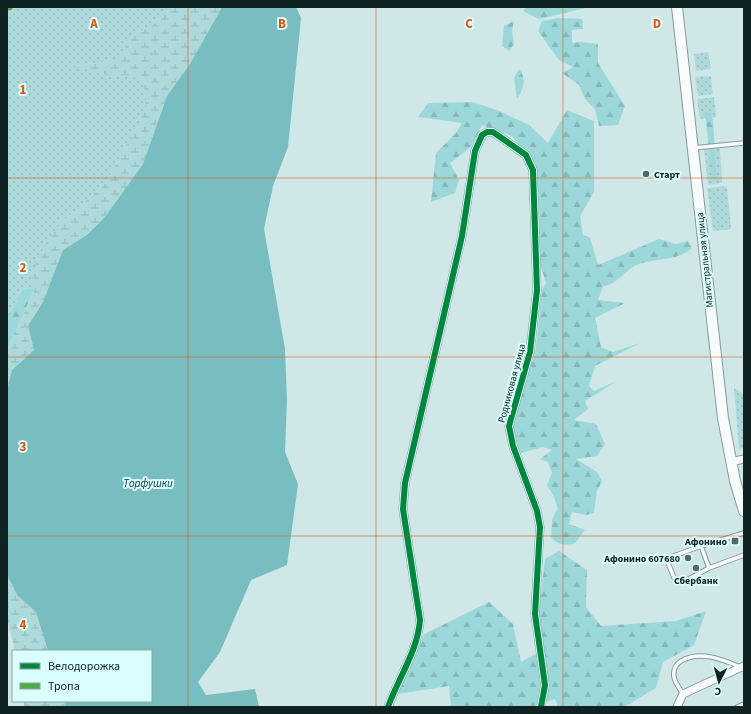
<svg xmlns="http://www.w3.org/2000/svg" width="751" height="714" viewBox="0 0 751 714" font-family="'Source Sans 3',sans-serif">
<style>
.green{fill:url(#green-dots)}
.forest{fill:url(#forest-firs)}
.wetland{fill:url(#wetland-marsh)}
.water{fill:#78bdc0}
.lines{fill:none;stroke-linecap:round;stroke-linejoin:round}
.service-casing{stroke:#889a9a;stroke-width:5.5}
.minor-casing{stroke:#889a9a;stroke-width:9}
.primary-casing{stroke:#889a9a;stroke-width:12}
.service{stroke:#f8fbfc;stroke-width:3.5}
.minor{stroke:#f8fbfc;stroke-width:7}
.primary{stroke:#f8fbfc;stroke-width:10}
.quiet{stroke:#51aa43;stroke-width:5;stroke-dasharray:10 5;stroke-linecap:butt}
.cycleway-casing{stroke:#dafdfe;stroke-width:8}
.cycleway{stroke:#00873e;stroke-width:6}
.grid{fill:none;stroke:#dd560d;stroke-width:1;stroke-opacity:0.55}
.poi-dot{fill:#546767;stroke:#dafdfe;stroke-width:1.5}
.labels{text-anchor:middle;stroke-width:4;stroke-linejoin:round;paint-order:stroke}
.poi-label{font-size:10px;font-weight:bold;fill:#122;stroke:#dafdfe;text-anchor:end}
.street-label{font-size:10px;fill:#122;stroke:#dafdfe}
.water-label{font-size:11px;font-style:italic;fill:#083436;stroke:#dafdfe}
.grid-label{font-size:13px;text-anchor:middle;font-weight:bold;fill:#dd560d;stroke:#dafdfe;stroke-width:4;stroke-linejoin:round;paint-order:stroke}
</style>
<defs>
<pattern id="green-dots" width="8" height="8" patternUnits="userSpaceOnUse"><rect width="8" height="8" fill="#add9db"/><path d="M2 2h.1M6 6h.1" fill="none" stroke="#94babc" stroke-width="1.8" stroke-linecap="round"/></pattern>
<pattern id="forest-firs" width="22" height="20" patternUnits="userSpaceOnUse"><rect width="22" height="20" fill="#9cd8da"/><path d="M5 1l3.5 6h-7zM16 11l3.5 6h-7z" fill="#85b9bb"/></pattern>
<pattern id="wetland-marsh" width="20" height="14" patternUnits="userSpaceOnUse"><rect width="20" height="14" fill="#add9db"/><path d="M1 5h8M5 5V1M11 12h8M15 12V8" fill="none" stroke="#94babc"/></pattern>
</defs>
<rect width="100%" height="100%" fill="#d0e7e8"/>
<path class="green" d="M7 7H173L151 27 136 33 114 61 73 66 107 75H127L145 82V90L177 53 106 183 60 224 31 274 35 288 22 290 7 322Z
M708 52 711 69 696 71 694 54Z
M711 76 713 94 698 96 695 77Z
M714 97 716 117 700 119 697 99Z
M720 148 722 183 708 185 704 149Z
M727 186 731 229 713 231 707 188Z
M734 388 744 394V448L739 449Z"/>
<path class="forest" d="M527 7H590L539 19 523 11Z
M559 18 582 19 583 29 572 30V43L580 42 598 44V63L625 106 618 125 599 126 595 109 585 99 579 85 562 73 573 67 559 60 538 31 542 21Z
M514 21 512 31 514 44 509 51 502 46 504 26Z
M519 69C527 79 524 88 517 99L514 78Z
M472 102 497 110 529 125 548 143 567 110 594 121V192L580 216 583 235 590 238 598 265 659 239 676 244 688 241 692 248C679 261 656 258 639 264 626 268 618 285 603 286L598 300 625 303 595 318 601 347 613 352 640 343 595 366 589 386 594 391 617 381 585 401 588 409 574 420 596 424 605 444 597 456 576 459 597 472 602 481 597 491 594 513 586 515 572 512 569 524 585 530 575 543C564 546 558 545 551 537L552 519 558 508 553 495 547 485 552 473 548 462 540 459 552 450 543 447 520 453 512 432 516 409 535 354 542 290 546 283 540 264 539 202 535 164 512 136 482 125 471 147 450 163 459 180 455 193 431 202 436 153 456 133 462 123 418 117 428 103Z
M705 112 710 113 713 120 717 182 712 178Z
M35 288 7 350V322L22 290Z
M559 551 587 570 586 607 601 626 676 621 706 611 694 645 663 662 656 688 624 707H558L555 699 531 707H451L449 686 398 694 424 634 489 602 513 624 521 662 544 649 539 611 545 559Z"/>
<path class="wetland" d="M173 7H222L190 64 167 96 143 164 105 217 87 235 63 250 43 302 28 326 34 350 12 370 7 390V350L35 289 31 274 48 238 60 224 106 183 146 109 144 82 127 75H107L72 66 114 61 136 33 151 27Z
M7 574 17 595 36 612 48 651H15L7 619Z
M24 701H66V707H24Z"/>
<path class="water" d="M222 7H296L301 18 288 147 273 186 264 229 285 349 287 400 285 452 298 484 287 565 251 580 220 652 198 682 206 695 255 689 259 707H66V701H151V651H48L36 612 17 595 7 574V390L12 370 34 350 28 326 43 302 63 250 87 235 105 217 143 164 167 96 190 64Z"/>
<g class="lines">
<g class="service-casing">
<path id="service" d="M693 148 744 143
M744 533 701 546 709 568 744 555
M701 546 671 557 668 563 675 580 683 582 709 568
M683 694C680 689 675 683 674 677 673 671 675 665 681 661 699 650 722 659 740 667
M737 707 744 704"/>
</g>
<g class="minor-casing">
<path id="minor" d="M731 462 744 459
M388 707C398 679 418 650 420 620L403 509 405 483 462 236 475 151 482 135 487 132H493L526 155 533 170 537 290 530 352 509 426 513 446 537 511 540 527 535 614 545 685 541 707
M677 707 683 694 744 666"/>
</g>
<g class="primary-casing">
<path id="primary" d="M677 7 723 418 735 481 744 511"/>
</g>
<use href="#service" class="service"/>
<use href="#minor" class="minor"/>
<use href="#primary" class="primary"/>
<path class="quiet" d="M7 8 12 7"/>
<g class="cycleway-casing">
<path id="cycleway" d="M388 707C398 679 418 650 420 620L403 509 405 483 462 236 475 151 482 135 487 132H493L526 155 533 170 537 290 530 352 509 426 513 446 537 511 540 527 535 614 545 685 541 707"/>
</g>
<use href="#cycleway" class="cycleway"/>
</g>
<path class="grid" d="M188 7V707M376 7V707M563 7V707M7 178H744M7 357H744M7 536H744"/>
<g class="poi-dot">
<circle cx="646" cy="174" r="4"/>
<rect x="731" y="537" width="8" height="8" rx="2"/>
<circle cx="688" cy="558" r="4"/>
<circle cx="696" cy="568" r="4"/>
</g>
<g class="labels">
<g class="poi-label">
<text x="654" y="178" text-anchor="start">Старт</text>
<text x="727" y="545">Афонино</text>
<text x="680" y="562">Афонино 607680</text>
<text x="696" y="584" text-anchor="middle">Сбербанк</text>
</g>
<g class="street-label">
<text transform="translate(704 260) rotate(-96)" y="4">Магистральная улица</text>
<text transform="translate(511 383) rotate(-75)" y="4">Родниковая улица</text>
</g>
<g class="water-label">
<text x="148" y="487">Торфушки</text>
</g>
</g>
<g class="grid-label">
<text x="94" y="28">A</text>
<text x="282" y="28">B</text>
<text x="469" y="28">C</text>
<text x="657" y="28">D</text>
<text x="23" y="94">1</text>
<text x="23" y="272">2</text>
<text x="23" y="451">3</text>
<text x="23" y="629">4</text>
</g>
<rect width="751" height="714" fill="none" stroke="#112222" stroke-width="16"/>
<rect x="12" y="650" width="140" height="52" fill="#dafdfe" stroke="#8aa5a6"/>
<rect x="20" y="663" width="20" height="6" fill="#00873e" stroke="#8aa5a6"/>
<text x="48" y="670" font-size="12" fill="#112222">Велодорожка</text>
<rect x="20" y="683" width="20" height="6" fill="#51aa43" stroke="#8aa5a6"/>
<text x="48" y="690" font-size="12" fill="#112222">Тропа</text>
<g transform="translate(719 682) rotate(186)" stroke="#dafdfe" stroke-width="3" paint-order="stroke">
<path d="M0-3L7 15L0 10L-7 15Z" fill="#112222"/>
<text y="-6" font-size="11" font-weight="bold" text-anchor="middle" fill="#112222">С</text>
</g>
</svg>
